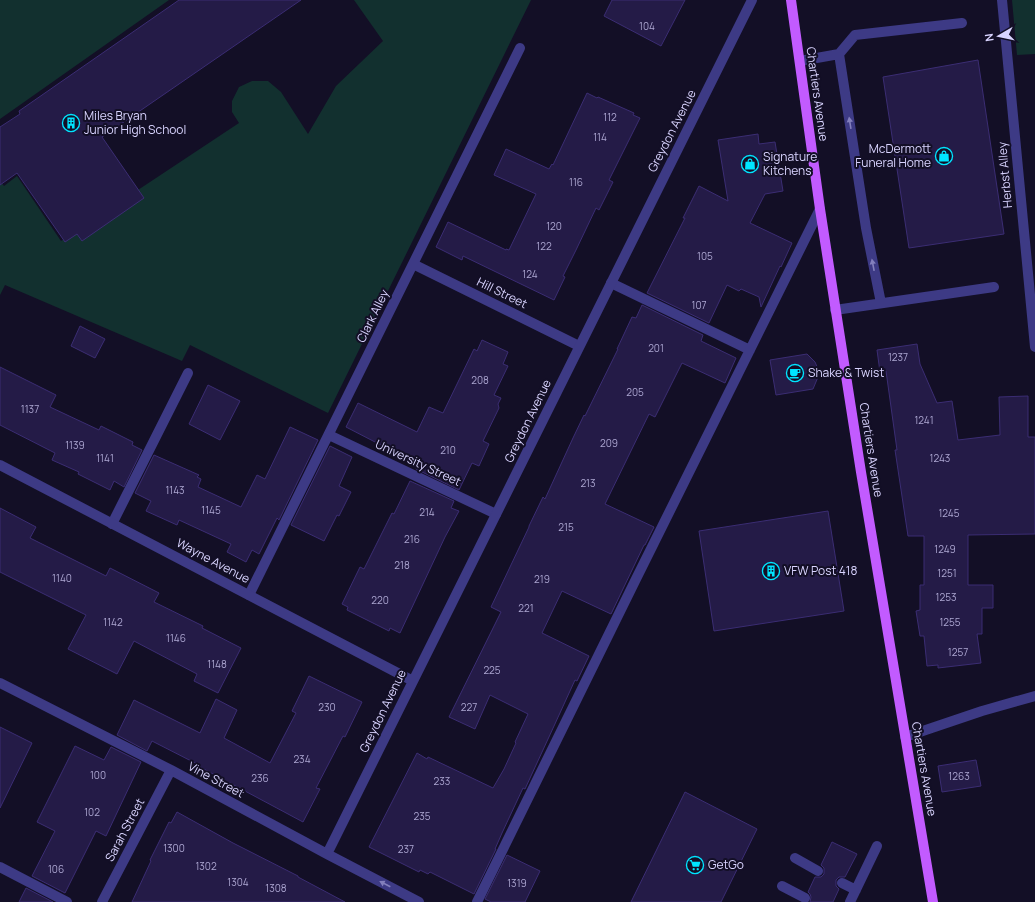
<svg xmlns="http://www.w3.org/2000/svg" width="1035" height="902" viewBox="0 0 1035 902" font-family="Manrope,sans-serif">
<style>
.green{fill:#12302f}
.building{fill:#241b47;stroke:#3b2d73}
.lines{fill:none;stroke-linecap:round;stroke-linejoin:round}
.service{stroke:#3d3a85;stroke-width:10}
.minor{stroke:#3d3a85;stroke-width:10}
.primary{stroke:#c25bff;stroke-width:10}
.oneway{fill:#837fbc}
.labels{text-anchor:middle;stroke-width:4;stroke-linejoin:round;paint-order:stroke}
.number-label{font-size:10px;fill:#aca6d1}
.street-label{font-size:12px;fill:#d9d4ff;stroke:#130f26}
.poi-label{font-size:12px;fill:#d9d4ff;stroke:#130f26;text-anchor:start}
</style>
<rect width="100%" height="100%" fill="#130f26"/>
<path class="green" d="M0 0H169L0 119Z
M354 0H531L328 413 190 345 182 361 5 285 0 295V181L4 186 17 176 61 241 239 123 232 112V101L239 87 252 81H268L281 92 308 134 336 86 383 41Z
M1012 0H1035V54L1017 55Z"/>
<path class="building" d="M179 0H301L102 137 144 198 82 241 77 234 65 242 17 173 0 185V127L20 114 19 111Z
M612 0H685L661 46 604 16Z
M978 60 1004 234 909 248 883 77Z
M587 93 597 98 598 97 634 113 633 115 640 118 609 180 613 182 599 210 596 208 576 250 563 276 565 277 554 300 463 256 462 260 436 247 448 222 506 250V249L509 250 536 194 494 175 506 149 549 169 552 164 553 165Z
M758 134 759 144 775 142 783 191 765 194 750 223 792 243 781 267 780 266 761 307 759 297 741 289 739 291 727 285 709 323 647 293 685 218H683L699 186 728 201 718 140Z
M642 305 703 335 701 341 736 358 725 383 682 363 655 417 649 414 605 504 654 527 645 545H644L611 614 562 591 542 633 589 656 577 681 575 680 554 726 525 789 523 788 502 833 495 849H496L474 894 430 872 428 874 420 870 419 872 369 847 417 753 427 759 428 757 493 788 504 769 516 743 515 742 528 714 490 695 475 729 449 717 501 612 491 607 529 527V526L543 497 545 499 573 438 584 415 585 416 618 349H617L632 317 636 318Z
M80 326 105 339 95 358 71 346Z
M482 340 508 352 503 364 508 366 494 395 501 398 498 404 499 408 483 441 489 444 479 466 472 463 459 490 416 469 419 462 377 443 346 427 358 403 417 432 429 407 443 413 474 349 477 351Z
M917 344 920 364 937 403 952 401 958 440 1000 435 999 397 1028 396V437H1035V534L968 535V585H993V608H982V634H977L981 663 938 668V665L927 666 924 636H920L916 611 920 610V585H924V536H908L895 450H897L886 371 880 372 877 350Z
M807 354 815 362 818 369V377L813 389 776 395 770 360Z
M0 367 56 395 50 407 99 430 101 426 133 442 132 445 142 450 124 487 114 481 110 490 78 474 79 472 52 460 55 453 0 425Z
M208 385 240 401 220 440 189 424Z
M290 427 318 440 279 520 277 518 259 554 252 550 246 562 227 552 231 544 179 520 177 525 146 511 151 501 135 493 154 455 199 475 197 477 201 479 198 487 241 507 257 475 265 479Z
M330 446 352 457 339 486 351 492 339 516 337 515 324 541 291 525Z
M410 481 454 501 451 508 459 511 445 537 400 633 390 628 389 631 347 610 348 607 342 604 360 567 364 569 392 513 394 514Z
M0 508 36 527 30 538 106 576 110 568 159 593 154 602 203 626 202 628 241 648 218 693 194 681 197 674 134 641 117 674 68 649 86 615 0 572Z
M828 511 844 611 714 631 699 531Z
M309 676 362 702 345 737 343 736 316 788 320 789 303 822 200 767 201 766 152 741 147 751 117 735 134 700 200 733 216 699 237 710 224 738 270 763 296 713 292 711Z
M0 727 32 743 0 808Z
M75 746 104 760 111 747 141 762 106 836 96 831 65 893 32 876 55 831 37 822Z
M976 760 981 786 942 792 938 766Z
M685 792 757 829 721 902H631Z
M177 812 233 843 298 876V877L345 902H132L151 861 150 860 169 822 171 823Z
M832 842 857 854 845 877H839L836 880V886L839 889 833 902H810L811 897 810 894 808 892 815 877H821L824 874V868L821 865Z
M507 855 540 871 525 902H491L485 899Z
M26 888 53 902H19Z"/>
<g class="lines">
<path class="service" d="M1002 0 1035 347
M839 54 866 228 881 303
M800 61 839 54 855 35 962 23
M413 264 579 346
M611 283 750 350
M835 310 994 287
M329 435 496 514
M112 524 188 373
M249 595 520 48
M905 737 982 711 1035 696
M795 858 818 871
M0 867 67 902
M842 883 856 890
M782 886 805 898
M477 902 636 579 820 209
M850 902 877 846"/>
<path class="minor" d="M0 465 413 681
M0 683 171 770 327 854 419 902
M327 854 752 0
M102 902 171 770"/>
<path class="primary" d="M791 0 820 209 861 472 933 902"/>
</g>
<defs><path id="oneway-solid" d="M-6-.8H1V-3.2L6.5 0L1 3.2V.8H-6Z"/></defs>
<g class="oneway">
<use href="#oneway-solid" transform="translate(850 123) rotate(-99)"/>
<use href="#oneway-solid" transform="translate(873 265) rotate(-101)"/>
<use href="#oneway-solid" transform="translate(385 884) rotate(-153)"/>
</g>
<defs>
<g id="building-ring" transform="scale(0.9)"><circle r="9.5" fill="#130f26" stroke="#00e5ff" stroke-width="1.5"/><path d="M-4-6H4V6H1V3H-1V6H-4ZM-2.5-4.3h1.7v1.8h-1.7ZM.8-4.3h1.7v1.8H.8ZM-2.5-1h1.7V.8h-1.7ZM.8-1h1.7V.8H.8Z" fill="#00e5ff"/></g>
<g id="shop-ring" transform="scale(0.9)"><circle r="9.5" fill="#130f26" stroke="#00e5ff" stroke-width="1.5"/><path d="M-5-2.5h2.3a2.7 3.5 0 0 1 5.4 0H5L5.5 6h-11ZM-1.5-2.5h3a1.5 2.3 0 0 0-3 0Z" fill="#00e5ff"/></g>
<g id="cafe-ring" transform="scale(0.9)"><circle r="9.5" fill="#130f26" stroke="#00e5ff" stroke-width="1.5"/><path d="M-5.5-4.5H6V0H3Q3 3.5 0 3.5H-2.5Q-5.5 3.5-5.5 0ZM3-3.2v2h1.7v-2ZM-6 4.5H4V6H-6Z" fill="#00e5ff"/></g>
<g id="supermarket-ring" transform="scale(0.9)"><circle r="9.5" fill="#130f26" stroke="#00e5ff" stroke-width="1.5"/><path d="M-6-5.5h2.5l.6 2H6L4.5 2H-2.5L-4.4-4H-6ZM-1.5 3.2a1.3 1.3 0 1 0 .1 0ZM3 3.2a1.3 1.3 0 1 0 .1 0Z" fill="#00e5ff"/></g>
</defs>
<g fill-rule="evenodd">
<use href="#building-ring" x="71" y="123"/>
<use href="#shop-ring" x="944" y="156"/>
<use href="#shop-ring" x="750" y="164"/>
<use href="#cafe-ring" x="795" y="373"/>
<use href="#building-ring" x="771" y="571"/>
<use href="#supermarket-ring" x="695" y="865"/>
</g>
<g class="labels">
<g class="number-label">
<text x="647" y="30">104</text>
<text x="610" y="121">112</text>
<text x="600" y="141">114</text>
<text x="576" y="186">116</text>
<text x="554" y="230">120</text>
<text x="544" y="250">122</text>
<text x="705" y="260">105</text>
<text x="530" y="278">124</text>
<text x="699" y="309">107</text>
<text x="656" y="352">201</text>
<text x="898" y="361">1237</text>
<text x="480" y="384">208</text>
<text x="635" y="396">205</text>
<text x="30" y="413">1137</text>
<text x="924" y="424">1241</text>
<text x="609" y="447">209</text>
<text x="75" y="449">1139</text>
<text x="448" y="454">210</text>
<text x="105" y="462">1141</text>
<text x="940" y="462">1243</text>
<text x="588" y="487">213</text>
<text x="175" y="494">1143</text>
<text x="211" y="514">1145</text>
<text x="427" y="516">214</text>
<text x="949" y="517">1245</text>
<text x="566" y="531">215</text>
<text x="412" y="543">216</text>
<text x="945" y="553">1249</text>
<text x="402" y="569">218</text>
<text x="947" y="577">1251</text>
<text x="62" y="582">1140</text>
<text x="542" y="583">219</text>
<text x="946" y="601">1253</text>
<text x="380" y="604">220</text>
<text x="526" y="612">221</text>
<text x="113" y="626">1142</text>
<text x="950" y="626">1255</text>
<text x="176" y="642">1146</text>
<text x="958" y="656">1257</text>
<text x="217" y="668">1148</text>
<text x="492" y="674">225</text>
<text x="327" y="711">230</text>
<text x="469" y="711">227</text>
<text x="302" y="763">234</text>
<text x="98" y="779">100</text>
<text x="959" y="780">1263</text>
<text x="260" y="782">236</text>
<text x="442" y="785">233</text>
<text x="92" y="816">102</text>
<text x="422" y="820">235</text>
<text x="174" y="852">1300</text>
<text x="406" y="853">237</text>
<text x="206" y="870">1302</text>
<text x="56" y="873">106</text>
<text x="238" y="886">1304</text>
<text x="517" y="887">1319</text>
<text x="276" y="892">1308</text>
</g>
<g class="street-label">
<text transform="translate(817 94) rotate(82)" y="4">Chartiers Avenue</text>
<text transform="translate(672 131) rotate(-63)" y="4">Greydon Avenue</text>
<text transform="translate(1005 175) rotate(-95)" y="4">Herbst Alley</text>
<text transform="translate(502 293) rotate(26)" y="4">Hill Street</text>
<text transform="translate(373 316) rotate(-64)" y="4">Clark Alley</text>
<text transform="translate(528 421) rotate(-64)" y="4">Greydon Avenue</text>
<text transform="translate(871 450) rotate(81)" y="4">Chartiers Avenue</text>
<text transform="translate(418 463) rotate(25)" y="4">University Street</text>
<text transform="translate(213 561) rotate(28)" y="4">Wayne Avenue</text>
<text transform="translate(383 711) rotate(-64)" y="4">Greydon Avenue</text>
<text transform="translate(924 769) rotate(80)" y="4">Chartiers Avenue</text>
<text transform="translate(216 780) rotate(28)" y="4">Vine Street</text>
<text transform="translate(125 830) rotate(-62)" y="4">Sarah Street</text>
</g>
<g class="poi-label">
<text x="84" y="120">Miles Bryan<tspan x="84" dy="14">Junior High School</tspan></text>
<text x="931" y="153" text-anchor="end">McDermott<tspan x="931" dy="14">Funeral Home</tspan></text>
<text x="763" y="161">Signature<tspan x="763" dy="14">Kitchens</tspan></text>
<text x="808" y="377">Shake &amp; Twist</text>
<text x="784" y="575">VFW Post 418</text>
<text x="708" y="869">GetGo</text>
</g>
</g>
<g transform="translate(999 36) rotate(261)" stroke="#130f26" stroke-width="3" paint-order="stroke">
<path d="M0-3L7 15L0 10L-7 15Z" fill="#d9d4ff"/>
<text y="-6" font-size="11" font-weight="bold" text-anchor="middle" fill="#d9d4ff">N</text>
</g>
</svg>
